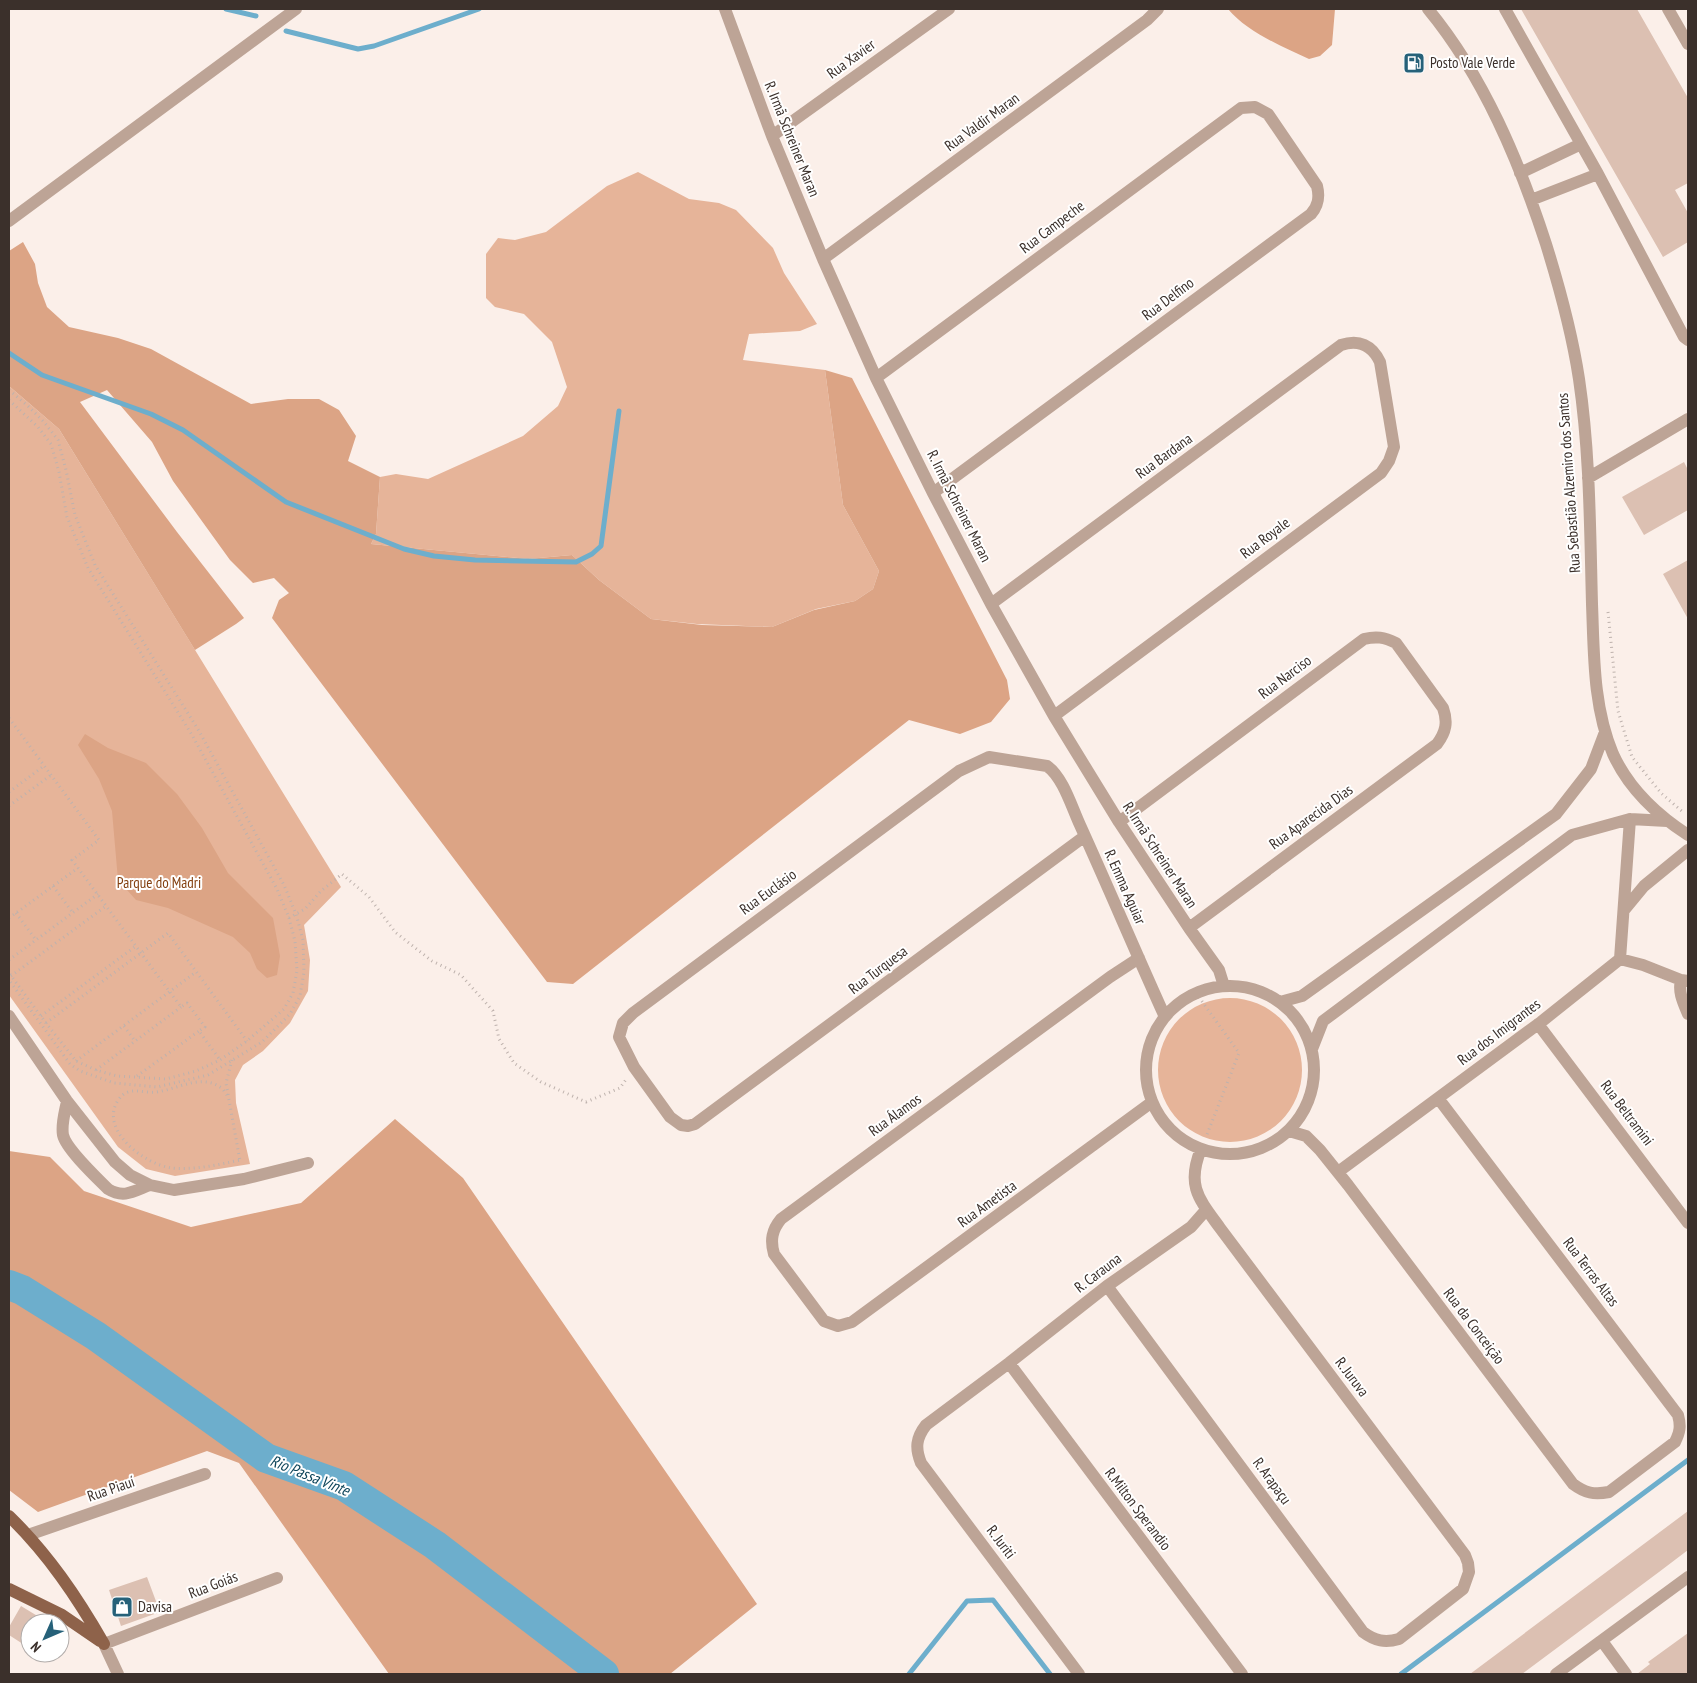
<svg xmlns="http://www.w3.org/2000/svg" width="1697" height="1683" viewBox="0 0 1697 1683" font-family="'PT Sans Narrow',sans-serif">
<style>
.green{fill:#e6b499}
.forest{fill:#dca485}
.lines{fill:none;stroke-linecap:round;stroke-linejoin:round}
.stream{stroke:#6daecc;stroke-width:5}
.river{stroke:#6daecc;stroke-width:30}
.building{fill:#dcc0b2}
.path{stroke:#beb2ad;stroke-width:3;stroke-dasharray:1 4;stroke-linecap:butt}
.minor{stroke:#bda496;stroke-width:12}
.major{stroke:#8e624a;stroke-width:12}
.labels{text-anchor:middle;stroke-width:4;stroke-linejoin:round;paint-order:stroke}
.street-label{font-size:15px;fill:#3b302b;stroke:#fff}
.poi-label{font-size:15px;fill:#3b302b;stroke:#fff;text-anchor:start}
.park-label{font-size:15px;fill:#833f0f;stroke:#fff}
.water-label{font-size:16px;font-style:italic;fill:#0f465b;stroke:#fff}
</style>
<rect width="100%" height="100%" fill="#fbefe9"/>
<path class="green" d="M638 172 689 199 719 203 736 210 773 248 784 273 817 324 800 331 749 334 743 360 825 370 843 505 879 571 873 589 855 601 816 609 772 627 697 624 651 619 599 580 572 555 528 559 371 544 376 534 380 477 396 474 428 479 523 436 558 406 567 387 552 342 524 314 495 307 486 298V254L498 238 515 240 546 232 607 186Z
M9 386 59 429 341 887 304 925 310 960 308 991 290 1023 263 1051 243 1065 235 1080 236 1103 250 1164 175 1176 146 1169 118 1147 9 995Z
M1158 1070a72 72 0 1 1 144 0a72 72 0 1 1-144 0Z"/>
<path class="forest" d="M1228 9H1335L1332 45 1320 56 1309 59C1283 47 1247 32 1228 9Z
M23 242 35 264 38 283 47 307 69 327 118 338 151 349 251 404 288 399H319L339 410 356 436 348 461 380 477 376 534 371 544 528 559 572 555 599 580 651 619 702 625 772 627 814 610 855 601 873 589 879 571 843 505 825 370 852 378 1007 680 1010 699 991 722 960 734 909 720 573 984 547 982 272 618 279 600 289 593 274 578 253 583 230 560 173 481 152 442 107 390 80 402 177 532 244 618 236 624 195 650 59 429 9 386V251Z
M85 734 108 748 146 763 177 794 202 828 228 873 273 918 280 956 277 975 267 978 257 969 250 953 233 937 168 908 136 900 118 880 112 811 99 779 78 745Z
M395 1119 463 1178 757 1604 670 1674H389L239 1463 207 1451 38 1512 9 1490V1151L50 1157 84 1191 191 1227 301 1203Z"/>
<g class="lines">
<path class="stream" d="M226 9 256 16
M286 31 358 49 374 46 479 9
M9 353 42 375 151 414 183 430 286 502 404 549 434 556 475 560 576 562 592 554 601 546 619 411
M909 1674 967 1601 993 1600 1050 1674
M1401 1674 1688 1460"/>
<path class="river" d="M9 1285 22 1290 96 1336 266 1458 344 1486 435 1545 604 1674"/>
</g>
<path class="building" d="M1521 9H1637L1688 98V183L1675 190 1688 213V242L1663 257Z
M1684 462 1688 470V510L1644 535 1622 497Z
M1688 560V619L1663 574Z
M1688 1511V1550L1659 1572 1522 1674H1470Z
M147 1577 160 1612 121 1626 109 1590Z
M21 1606 49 1623H30V1638L26 1646 9 1635V1627Z
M1688 1633V1674H1637L1650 1664 1648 1662Z"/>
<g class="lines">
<path class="path" d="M9 390 28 406 44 422 58 440 66 470 75 515 95 565 199 731 284 885 296 914 303 940 304 972 300 996 290 1014 262 1042 208 1075 157 1087 114 1083 80 1071 70 1064 9 980
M9 400 38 427 51 444 59 472 67 517 88 568 192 735 277 889 289 918 295 941 297 971 293 993 284 1009 247 1041 220 1060 196 1071 166 1079 117 1076 96 1070 76 1061 46 1023 9 973
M1608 612 1618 711 1632 757 1661 793 1684 813
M9 718 99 840 72 860 181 1007 187 1003 205 1027 199 1031 220 1060
M9 792 44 766
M9 806 51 775
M53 886 73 913
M16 913 36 940
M9 918 78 868
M289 918 305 909 321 891 342 874 369 897 395 932 432 961 461 975 493 1011 499 1039 514 1063 541 1082 586 1102 620 1088 627 1078
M9 960 98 894
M11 976 106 906
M1196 993 1239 1053 1206 1137
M41 1016 136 946
M46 1023 168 933 247 1041
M124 1026 135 1041
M232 1060 226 1083 240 1161
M76 1061 196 972
M96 1070 181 1007
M137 1076 199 1031
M227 1095C225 1093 223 1088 220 1087 201 1074 177 1089 157 1092 143 1094 129 1085 119 1099 97 1129 145 1165 172 1168 196 1170 217 1165 240 1160"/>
<path class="minor" d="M725 9 772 136 823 259 876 378 933 493 991 604 1054 716 1119 822 1189 928 1219 970 1224 986
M1428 9C1484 77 1519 161 1546 244 1560 289 1572 333 1579 379 1590 453 1590 529 1592 604 1594 654 1593 707 1613 754 1629 789 1657 815 1688 835
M1505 9 1598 174 1684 337 1688 340
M1668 9 1688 44
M772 136 949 9
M1520 173 1581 144
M1531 200 1598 174
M9 221 296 9
M823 259 1147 20 1158 9
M876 378 1241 108 1255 107 1268 114 1317 186C1320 198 1318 206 1311 214L933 493
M1588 478 1688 419
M991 604 1341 345C1359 339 1372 345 1380 362L1394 447 1389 461 1381 473 1054 716
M1119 822 1364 639C1376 636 1384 637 1396 643L1443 708C1448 722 1446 732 1437 744L1189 928
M1085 836 695 1124 688 1126 681 1125 670 1117 634 1067 619 1037 623 1023 633 1013 959 771 989 757 1047 766C1063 777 1072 808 1080 825 1109 889 1136 953 1165 1017
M1625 909 1644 886 1688 850
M1139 958 1110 977 781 1219C772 1230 770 1240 774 1254L824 1321 838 1326 852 1322 1152 1102
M1620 959 1630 819
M1681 980C1678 992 1683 1002 1688 1014
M1146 1070a84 84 0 1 1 168 0a84 84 0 1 1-168 0Z
M1280 1002 1302 996 1556 814 1591 769 1605 732
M9 1016 67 1101 115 1162 130 1175 150 1185 174 1190 244 1179 308 1163
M1538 1024 1688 1223
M1312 1049 1323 1021 1572 835 1630 819 1667 821
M67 1101C65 1112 61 1124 63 1135 66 1149 97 1178 108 1189 124 1199 134 1191 150 1185
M1289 1131 1306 1136 1320 1150 1348 1185 1573 1484C1585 1493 1594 1495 1609 1492L1675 1442C1680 1432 1681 1426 1678 1415L1438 1098
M1338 1172 1541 1022 1620 959 1643 965 1681 980 1688 981
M1107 1286 1363 1632C1375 1641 1385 1643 1399 1639L1463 1589 1469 1572 1468 1563 1465 1555 1220 1228C1199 1199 1186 1186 1201 1149
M1009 1363 1242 1674
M28 1535 205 1474
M1602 1641 1626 1674
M118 1674 104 1644 277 1578
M1079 1674 921 1463C915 1448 916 1438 926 1425L1009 1363 1107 1286 1191 1227 1206 1210
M1556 1674 1688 1577"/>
<path class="major" d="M9 1516C48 1554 77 1597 104 1644
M9 1589 62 1615 100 1641"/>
</g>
<defs>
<g id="fuel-square" transform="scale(1.125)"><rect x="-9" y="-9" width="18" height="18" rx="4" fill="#266179" stroke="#fff"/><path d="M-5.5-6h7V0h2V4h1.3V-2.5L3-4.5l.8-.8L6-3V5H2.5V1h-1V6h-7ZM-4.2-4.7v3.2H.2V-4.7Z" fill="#fff"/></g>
<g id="shop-square" transform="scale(1.125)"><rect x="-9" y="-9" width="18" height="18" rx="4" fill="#266179" stroke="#fff"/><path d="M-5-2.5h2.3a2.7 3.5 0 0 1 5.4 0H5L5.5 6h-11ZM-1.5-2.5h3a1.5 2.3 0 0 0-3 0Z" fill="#fff"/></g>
</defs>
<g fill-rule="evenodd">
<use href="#fuel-square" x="1414" y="63"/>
<use href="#shop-square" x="122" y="1607"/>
</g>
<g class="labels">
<g class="street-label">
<text transform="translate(851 59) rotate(-36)" y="5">Rua Xavier</text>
<text transform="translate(982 122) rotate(-36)" y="5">Rua Valdir Maran</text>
<text transform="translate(792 139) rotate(68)" y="5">R. Irmã Schreiner Maran</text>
<text transform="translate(1052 227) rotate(-37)" y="5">Rua Campeche</text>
<text transform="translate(1168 299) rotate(-37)" y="5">Rua Delfino</text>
<text transform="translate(1164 456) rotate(-36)" y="5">Rua Bardana</text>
<text transform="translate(1569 483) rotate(-94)" y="5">Rua Sebastião Alzemiro dos Santos</text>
<text transform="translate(959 506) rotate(63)" y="5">R. Irmã Schreiner Maran</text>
<text transform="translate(1265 538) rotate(-37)" y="5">Rua Royale</text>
<text transform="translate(1285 677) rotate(-37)" y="5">Rua Narciso</text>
<text transform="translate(1311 817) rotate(-36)" y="5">Rua Aparecida Dias</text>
<text transform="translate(1160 855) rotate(57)" y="5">R. Irmã Schreiner Maran</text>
<text transform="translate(1125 887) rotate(66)" y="5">R. Emma Aguiar</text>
<text transform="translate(768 892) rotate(-36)" y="5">Rua Euclásio</text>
<text transform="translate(878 970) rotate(-37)" y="5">Rua Turquesa</text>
<text transform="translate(1499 1032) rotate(-37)" y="5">Rua dos Imigrantes</text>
<text transform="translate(1627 1113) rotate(53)" y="5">Rua Beltramini</text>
<text transform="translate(895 1115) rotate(-36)" y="5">Rua Álamos</text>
<text transform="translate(987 1204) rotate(-36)" y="5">Rua Ametista</text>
<text transform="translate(1591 1272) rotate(53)" y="5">Rua Terras Altas</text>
<text transform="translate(1098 1273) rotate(-37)" y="5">R. Carauna</text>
<text transform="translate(1474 1326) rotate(53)" y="5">Rua da Conceição</text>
<text transform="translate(1352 1377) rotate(53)" y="5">R. Juruva</text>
<text transform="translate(1272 1481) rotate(54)" y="5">R. Arapaçu</text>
<text transform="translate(111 1489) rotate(-19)" y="5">Rua Piauí</text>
<text transform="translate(1138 1509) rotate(53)" y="5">R.Milton Sperandio</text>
<text transform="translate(1001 1542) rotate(53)" y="5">R. Juriti</text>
<text transform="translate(213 1585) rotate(-21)" y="5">Rua Goiás</text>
</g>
<g class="poi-label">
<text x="1430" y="68">Posto Vale Verde</text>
<text x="138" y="1612">Davisa</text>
</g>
<g class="park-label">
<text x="159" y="888">Parque do Madri</text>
</g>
<g class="water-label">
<text transform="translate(310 1475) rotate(22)" y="6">Rio Passa Vinte</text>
</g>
</g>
<rect width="1697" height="1683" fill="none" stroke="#3b302b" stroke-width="20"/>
<g transform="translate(45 1638) rotate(225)"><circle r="24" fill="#ffffff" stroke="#b1acaa"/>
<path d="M0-4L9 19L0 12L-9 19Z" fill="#266179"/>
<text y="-8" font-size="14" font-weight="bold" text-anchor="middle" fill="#3b302b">N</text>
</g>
</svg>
